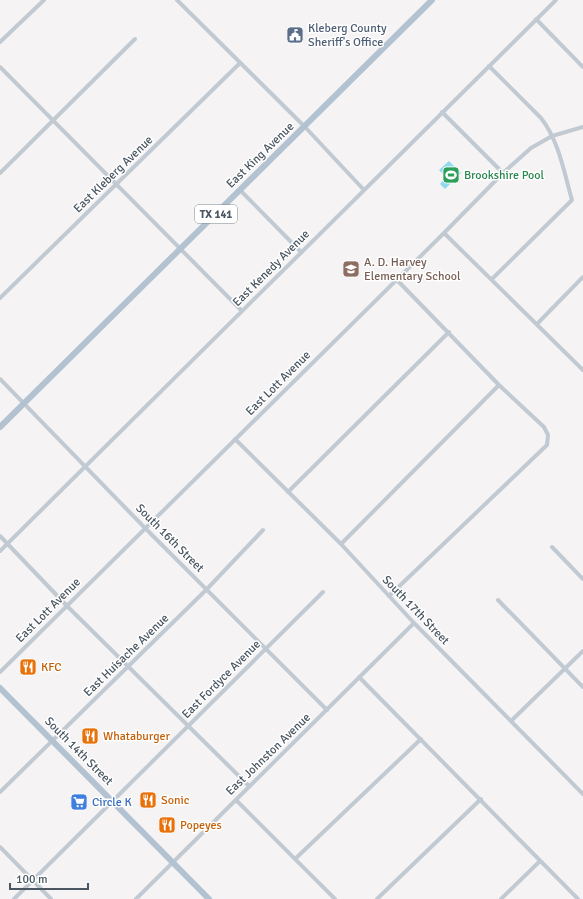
<svg xmlns="http://www.w3.org/2000/svg" width="583" height="899" viewBox="0 0 583 899" font-family="Signika,sans-serif">
<style>
.water{fill:#90daee}
.lines{fill:none;stroke-linecap:round;stroke-linejoin:round}
.minor{stroke:#c1cad2;stroke-width:4}
.primary{stroke:#b3c2d1;stroke-width:6}
.labels{text-anchor:middle;stroke-width:3;stroke-linejoin:round;paint-order:stroke}
.shield{fill:#fff;stroke:#808990;stroke-width:1}
.shield-label{font-size:11px;font-weight:bold;fill:#4a5661}
.service-label{font-size:12px;fill:#4e5e75;stroke:#fff;text-anchor:start}
.street-label{font-size:12px;fill:#4a5661;stroke:#fff}
.leisure-label{font-size:12px;fill:#27864d;stroke:#fff;text-anchor:start}
.education-label{font-size:12px;fill:#785e54;stroke:#fff;text-anchor:start}
.food-label{font-size:12px;fill:#c56008;stroke:#fff;text-anchor:start}
.shop-label{font-size:12px;fill:#366cbe;stroke:#fff;text-anchor:start}
</style>
<rect width="100%" height="100%" fill="#f5f3f3"/>
<path class="water" d="M449 161 461 173 445 189 440 184 446 177 439 170Z"/>
<g class="lines">
<path class="minor" d="M177 0 305 127 364 190
M536 19 583 67
M0 42 44 0
M489 66 541 118C559 141 564 172 572 200L492 279
M0 67 242 311
M442 112 503 173
M0 173 135 39
M240 190 301 252
M444 233 583 370
M0 298 240 63
M537 324 583 277
M0 379 145 528 327 710
M235 439 341 544 414 623 583 794
M288 492 449 332
M0 536 67 606 249 786
M341 544 499 385
M552 547 583 579
M0 551 556 0
M389 596 547 445 548 435 544 427 499 385 397 280
M498 600 583 687
M0 672 444 233 503 173 531 148 552 136 583 127
M359 677 578 899
M511 721 583 651
M0 792 206 590 263 530
M236 800 335 899
M0 847 51 899
M295 859 421 739
M14 899 323 592
M136 899 414 623
M377 899 481 799
M501 899 540 861"/>
<path class="primary" d="M0 427 432 0
M0 688 209 899"/>
</g>
<defs>
<g id="civic-square" transform="scale(0.9)"><rect x="-9" y="-9" width="18" height="18" rx="4" fill="#5c6f8a" stroke="#fff"/><path d="M-.6-6.5H3V-4.5H.6V-3L4-1V1h2V6H-6V1h2V-1L-.6-3ZM-1.2 2.5V6h2.4V2.5Z" fill="#fff"/></g>
<g id="stadium-square" transform="scale(0.9)"><rect x="-9" y="-9" width="18" height="18" rx="4" fill="#2e9e5b" stroke="#fff"/><path d="M0-5a6.5 5 0 1 0 0 10a6.5 5 0 1 0 0-10ZM-3.5-1.8h7v3.6h-7Z" fill="#fff"/></g>
<g id="school-square" transform="scale(0.9)"><rect x="-9" y="-9" width="18" height="18" rx="4" fill="#8d6e63" stroke="#fff"/><path d="M0-5L7-2L0 1L-7-2ZM-4 1L0 2.5L4 1V4Q0 6-4 4Z" fill="#fff"/></g>
<g id="restaurant-square" transform="scale(0.9)"><rect x="-9" y="-9" width="18" height="18" rx="4" fill="#e8710a" stroke="#fff"/><path d="M-5-6h1v4h1v-4h1v4h1v-4h1v5L-1.5 .5V6h-2V.5L-5-1ZM5-6V6H3V1.5H1.5Q1.5-4 5-6Z" fill="#fff"/></g>
<g id="supermarket-square" transform="scale(0.9)"><rect x="-9" y="-9" width="18" height="18" rx="4" fill="#3f7fe0" stroke="#fff"/><path d="M-6-5.5h2.5l.6 2H6L4.5 2H-2.5L-4.4-4H-6ZM-1.5 3.2a1.3 1.3 0 1 0 .1 0ZM3 3.2a1.3 1.3 0 1 0 .1 0Z" fill="#fff"/></g>
</defs>
<g fill-rule="evenodd">
<use href="#civic-square" x="295" y="35"/>
<use href="#stadium-square" x="451" y="175"/>
<use href="#school-square" x="351" y="269"/>
<use href="#restaurant-square" x="28" y="667"/>
<use href="#restaurant-square" x="90" y="736"/>
<use href="#restaurant-square" x="148" y="800"/>
<use href="#supermarket-square" x="79" y="802"/>
<use href="#restaurant-square" x="167" y="825"/>
</g>
<g class="labels">
<rect class="shield" x="195" y="205" width="42" height="18" rx="3"/>
<g class="shield-label">
<text x="216" y="218">TX 141</text>
</g>
<g class="service-label">
<text x="308" y="32">Kleberg County<tspan x="308" dy="14">Sheriff's Office</tspan></text>
</g>
<g class="street-label">
<text transform="translate(260 155) rotate(-44)" y="4">East King Avenue</text>
<text transform="translate(113 174) rotate(-44)" y="4">East Kleberg Avenue</text>
<text transform="translate(271 268) rotate(-45)" y="4">East Kenedy Avenue</text>
<text transform="translate(278 383) rotate(-45)" y="4">East Lott Avenue</text>
<text transform="translate(170 538) rotate(45)" y="4">South 16th Street</text>
<text transform="translate(48 610) rotate(-45)" y="4">East Lott Avenue</text>
<text transform="translate(416 610) rotate(46)" y="4">South 17th Street</text>
<text transform="translate(126 655) rotate(-44)" y="4">East Huisache Avenue</text>
<text transform="translate(221 679) rotate(-45)" y="4">East Fordyce Avenue</text>
<text transform="translate(79 751) rotate(45)" y="4">South 14th Street</text>
<text transform="translate(268 754) rotate(-44)" y="4">East Johnston Avenue</text>
</g>
<g class="leisure-label">
<text x="464" y="179">Brookshire Pool</text>
</g>
<g class="education-label">
<text x="364" y="266">A. D. Harvey<tspan x="364" dy="14">Elementary School</tspan></text>
</g>
<g class="food-label">
<text x="41" y="671">KFC</text>
<text x="103" y="740">Whataburger</text>
<text x="161" y="804">Sonic</text>
<text x="180" y="829">Popeyes</text>
</g>
<g class="shop-label">
<text x="92" y="806">Circle K</text>
</g>
</g>
<path d="M10 883v6h78v-6" fill="none" stroke="#4a5661" stroke-width="2"/>
<text x="16" y="883" font-size="12" fill="#4a5661" stroke="#ffffff" stroke-width="3" paint-order="stroke">100 m</text>
</svg>
